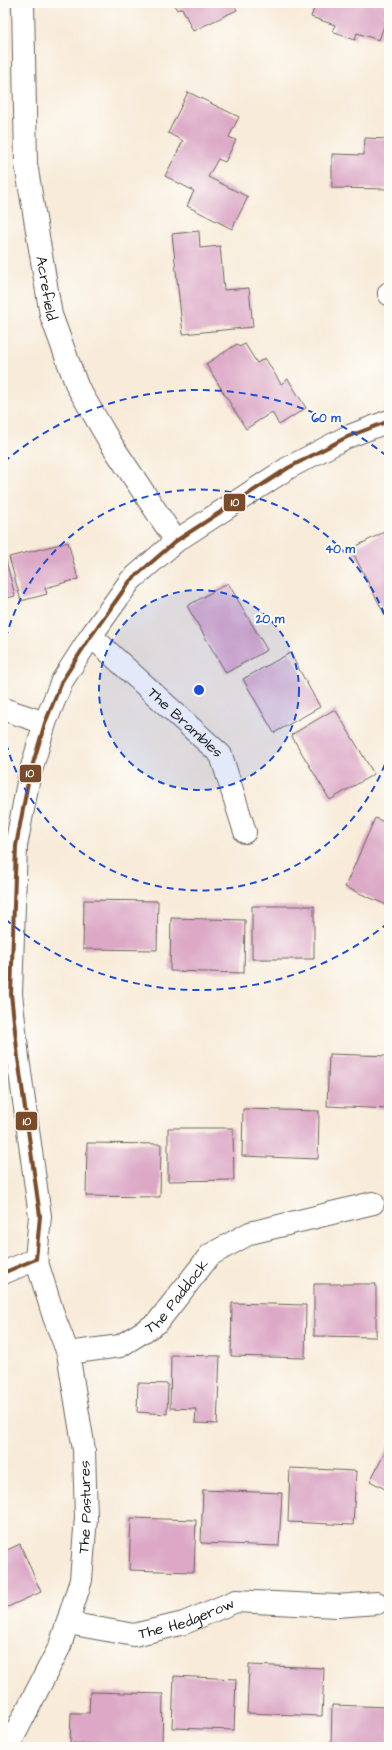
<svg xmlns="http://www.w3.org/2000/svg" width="392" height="1750" viewBox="0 0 392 1750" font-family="'Architects Daughter',sans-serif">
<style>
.building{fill:#dca8c6}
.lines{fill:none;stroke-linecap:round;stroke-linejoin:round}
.minor-casing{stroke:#69645e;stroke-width:24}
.minor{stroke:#fff;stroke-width:22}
.bus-1-casing{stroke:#fdfcf7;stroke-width:7}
.bus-1{stroke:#7a4b2a;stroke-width:4}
.ring{fill:none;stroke:#1d4ed8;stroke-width:2;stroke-dasharray:7 5}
.labels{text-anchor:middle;stroke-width:4;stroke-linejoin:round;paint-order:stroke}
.street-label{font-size:15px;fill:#1c1c1c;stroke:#fdfcf7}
.centre{fill:#1d4ed8;stroke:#fdfcf7;stroke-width:2}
.ring-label{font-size:12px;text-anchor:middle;font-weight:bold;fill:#1d4ed8;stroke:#fdfcf7;stroke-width:4;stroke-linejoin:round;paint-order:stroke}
.line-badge{stroke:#fdfcf7;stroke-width:1.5}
.badge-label{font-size:11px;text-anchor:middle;font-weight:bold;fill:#fff}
</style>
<rect width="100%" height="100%" fill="#fdfcf7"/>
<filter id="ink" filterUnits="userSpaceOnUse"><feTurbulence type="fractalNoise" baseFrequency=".025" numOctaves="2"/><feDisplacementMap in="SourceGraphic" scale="8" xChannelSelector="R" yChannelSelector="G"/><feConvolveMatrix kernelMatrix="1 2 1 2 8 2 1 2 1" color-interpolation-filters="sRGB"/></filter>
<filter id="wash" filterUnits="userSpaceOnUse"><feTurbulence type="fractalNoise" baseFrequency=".012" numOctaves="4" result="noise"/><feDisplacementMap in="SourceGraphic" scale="16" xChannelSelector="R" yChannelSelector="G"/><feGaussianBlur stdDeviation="0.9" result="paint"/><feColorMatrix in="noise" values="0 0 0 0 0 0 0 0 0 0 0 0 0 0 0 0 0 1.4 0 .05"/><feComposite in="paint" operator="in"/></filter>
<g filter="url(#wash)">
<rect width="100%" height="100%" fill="#f8ebd9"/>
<g id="blocks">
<path class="building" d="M173 3H233L237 10 193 31 182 8 177 10Z
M316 3H385L384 5 389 6V12L379 40 357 33 355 40 332 32 335 25 311 17Z
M188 92 239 117 229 137 236 140 225 162 218 159 208 177 248 197 232 229 187 206 194 191 165 176 183 141 168 133Z
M365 138 389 139V189L332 188V154L364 155Z
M199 231 200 248 220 246 224 290 249 288 253 327 183 334 172 234Z
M237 344 239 347 245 344 257 363 265 358 281 384 288 379 306 408 279 425 272 412 246 429 206 364Z
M384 532 389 541V623L351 549Z
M68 542 78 579 45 588 47 594 21 601 9 557Z
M6 560 15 596 3 599V561Z
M228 583 267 650 226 673 187 606Z
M290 653 320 707 274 733 243 679Z
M335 709 374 774 330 800 291 735Z
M375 818 389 824V906L345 887Z
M84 900 158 901 157 950 83 949Z
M252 906H314V959H252Z
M171 918 245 920 244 973 170 971Z
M329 1054 389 1056V1109L327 1106Z
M243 1109 319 1111 318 1159 242 1156Z
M168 1128H233L234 1180 168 1181Z
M87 1143 161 1144 160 1197 86 1196Z
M314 1284H376V1337L314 1336Z
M232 1303 306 1305 305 1358 231 1356Z
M171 1355 220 1356 217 1424 195 1423 196 1409 170 1408Z
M138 1383 168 1384 167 1414 137 1412Z
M389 1445V1491L370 1481Z
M290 1468 356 1471 353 1525 288 1522Z
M203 1490 282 1493 279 1546 201 1543Z
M131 1518 196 1520 194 1572 129 1570Z
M20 1544 41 1592 3 1609V1552Z
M249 1665 324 1668 322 1716 247 1713Z
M174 1676 236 1679 234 1730 172 1728Z
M90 1692 163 1694 162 1747H101V1744L70 1743 71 1713H89Z
M332 1705 389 1707V1747H331Z"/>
</g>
</g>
<g filter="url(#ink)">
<use href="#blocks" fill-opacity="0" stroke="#69645e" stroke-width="1"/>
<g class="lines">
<g class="minor-casing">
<g id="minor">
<path id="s1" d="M23 3 26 164 51 315 77 386 110 442 176 541"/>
<path d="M389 293V294"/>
<path id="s2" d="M91 636 221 755 245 832"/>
<path d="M3 709 45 723"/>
<path d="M3 1273 36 1259 40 1216 18 1058 11 994 16 846 29 777 45 723 62 681 91 636 130 581 176 541 288 468 347 437 389 421"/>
<path id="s3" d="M68 1353 120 1346 157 1323 210 1255 250 1233 373 1203"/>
<path id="s4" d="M68 1623 134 1635 184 1623 236 1601 337 1606 377 1603"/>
<path id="s5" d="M8 1747 60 1646 81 1580 86 1517 84 1450 68 1353 54 1317 36 1259"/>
</g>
</g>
<use href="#minor" class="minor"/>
<g class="bus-1-casing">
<path id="bus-1" d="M3 1273 36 1259 40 1216 18 1058 11 994 16 846 29 777 45 723 62 681 91 636 130 581 176 541 288 468 347 437 389 421"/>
</g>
<use href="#bus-1" class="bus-1"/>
</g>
</g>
<circle cx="199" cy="690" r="100" fill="#1d4ed8" fill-opacity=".12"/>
<g class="ring">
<circle cx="199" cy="690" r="100"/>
<path d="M389 753A200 200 0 0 1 3 730M3 650A200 200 0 0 1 389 627"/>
<path d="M388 923A300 300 0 0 1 4 918M4 462A300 300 0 0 1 388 457"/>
</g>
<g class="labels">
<g class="street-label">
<text dy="5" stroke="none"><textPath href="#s1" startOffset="287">Acrefield</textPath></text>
<text dy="5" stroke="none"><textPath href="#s2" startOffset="128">The Brambles</textPath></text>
<text dy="5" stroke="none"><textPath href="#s3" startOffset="129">The Paddock</textPath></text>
<text dy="5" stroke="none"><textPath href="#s5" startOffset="256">The Pastures</textPath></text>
<text dy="5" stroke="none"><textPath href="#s4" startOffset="122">The Hedgerow</textPath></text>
</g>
</g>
<circle cx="199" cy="690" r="6" class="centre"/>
<g class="ring-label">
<text x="326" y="422">60 m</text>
<text x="340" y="553">40 m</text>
<text x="270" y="623">20 m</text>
</g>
<g class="line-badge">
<rect x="223" y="493" width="23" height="19" rx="4" fill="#7a4b2a"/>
<rect x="19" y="764" width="23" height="19" rx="4" fill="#7a4b2a"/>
<rect x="15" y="1111" width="23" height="20" rx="4" fill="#7a4b2a"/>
</g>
<g class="badge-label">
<text x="235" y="506">10</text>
<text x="30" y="777">10</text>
<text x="27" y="1125">10</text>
</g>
<rect width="392" height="1750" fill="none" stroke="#fdfcf7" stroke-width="16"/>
</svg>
